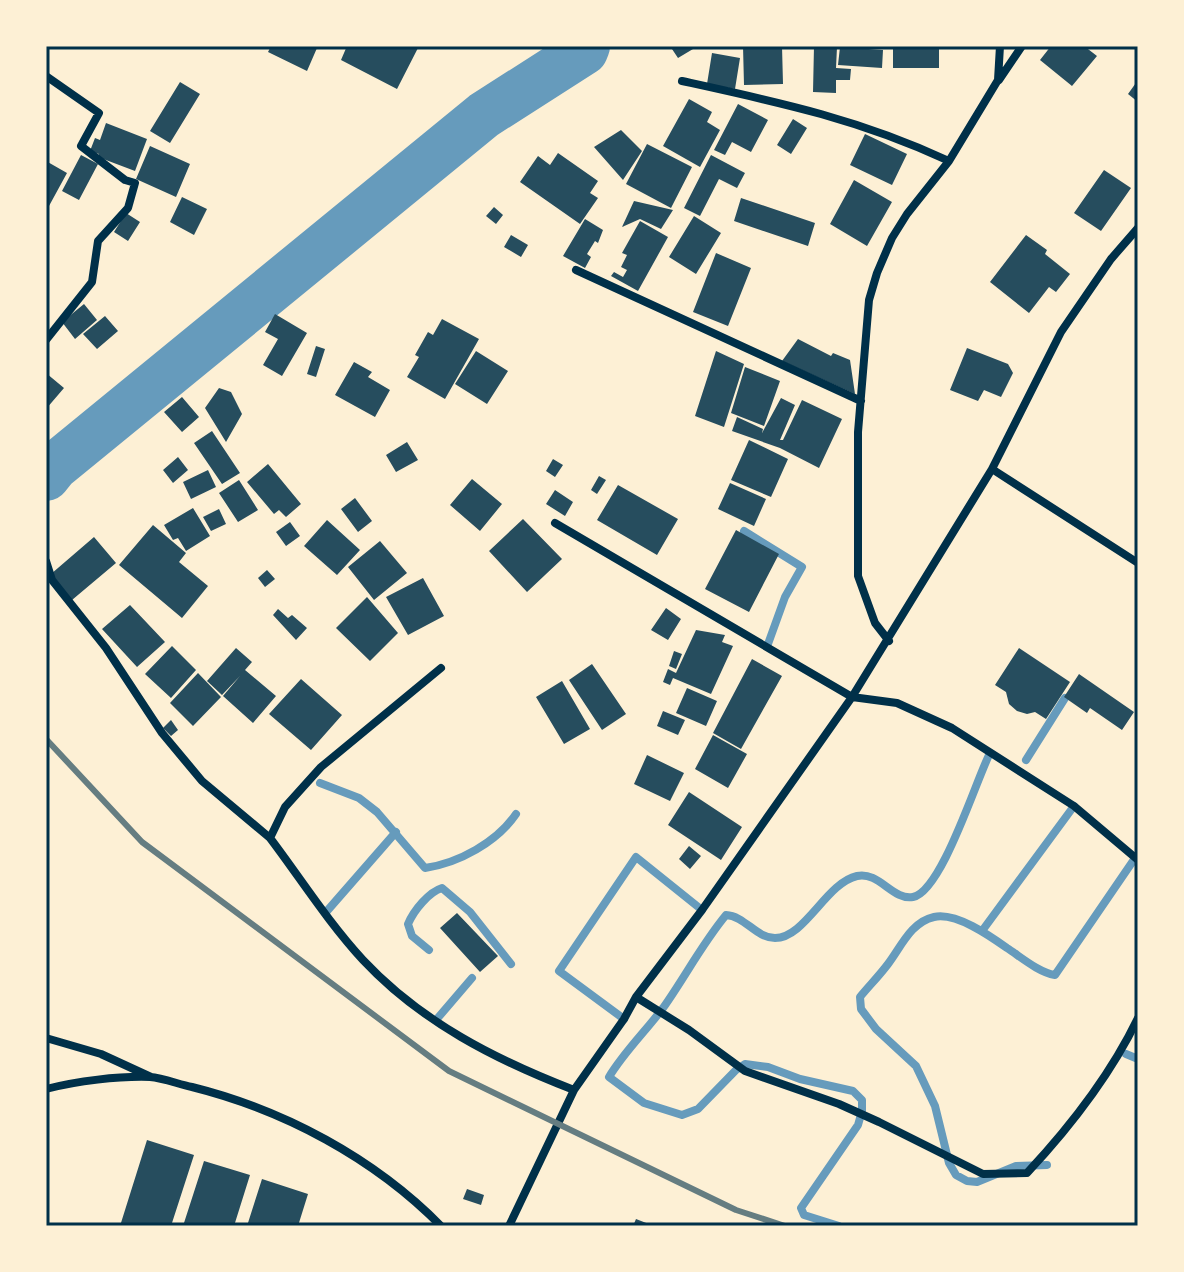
<svg xmlns="http://www.w3.org/2000/svg" width="1184" height="1272" viewBox="0 0 1184 1272" font-family="Roboto,sans-serif">
<style>
.lines{fill:none;stroke-linecap:round;stroke-linejoin:round}
.stream{stroke:#669bbc;stroke-width:8}
.river{stroke:#669bbc;stroke-width:48}
.building{fill:#264d5e}
.minor{stroke:#003049;stroke-width:8}
.rail{stroke:#657d81;stroke-width:6}
.neatline{fill:none;stroke:#003049;stroke-width:3}
</style>
<rect width="100%" height="100%" fill="#fdf0d5"/>
<g class="lines">
<path class="stream" d="M744 531 802 567 785 597 768 644
M1026 760 1065 698
M320 783 359 798 377 812 425 868C459 863 497 842 516 814
M327 911 396 832
M982 931 1074 806
M429 950 412 936 408 924C414 910 429 892 442 888L470 912 511 964
M624 1019 559 971 636 857 702 910
M436 1020 472 978
M1126 1054 1138 1059
M1047 1165 1016 1166 977 1182 967 1181 956 1175 949 1163 935 1106 916 1066 876 1029 861 1009 860 997C869 986 879 976 888 964 901 947 911 922 934 917 956 912 990 936 1007 948 1021 957 1038 972 1055 975L1133 861
M839 1226 804 1215 801 1208 858 1125 862 1111V1100L853 1091 800 1079 768 1067 745 1064 736 1070 698 1109 682 1115 644 1103 609 1077C624 1052 645 1032 663 1008 685 977 702 944 726 915 745 916 756 938 775 938 805 938 826 883 857 876 879 871 893 901 913 897 942 891 976 780 990 753"/>
<path class="river" d="M46 477 54 467 484 115 584 51 586 46"/>
</g>
<path class="building" d="M271 46H311L317 48 307 71 268 52Z
M347 46H419L397 89 341 60Z
M670 46H698L678 58Z
M743 46H782L783 84 744 85Z
M814 46 837 47 836 68 851 69 850 80H836V93L813 92Z
M893 46H939V68H893Z
M1051 46H1084L1097 56 1072 86 1040 60Z
M840 47 883 50 882 68 838 65Z
M712 53 740 58 735 89 707 84Z
M1138 80V102L1128 94Z
M180 82 200 94 170 143 150 131Z
M689 99 712 112 707 122 720 130 700 167 663 146Z
M738 104 768 120 751 152 732 142 725 155 714 150Z
M793 119 807 128 791 154 777 145Z
M106 123 147 139 135 171 98 157 99 154 90 151 95 138 100 140Z
M621 130 642 151 623 180 594 147Z
M865 134 907 154 892 185 850 165Z
M647 144 692 167 671 208 626 184Z
M150 146 190 164 176 197 136 179Z
M558 153 598 181 590 193 598 198 580 224 520 182 538 156 550 165Z
M81 155 98 164 79 200 62 191Z
M711 155 745 173 737 188 719 179 700 216 684 208Z
M46 161 67 173 49 206 46 204Z
M1104 170 1131 188 1101 231 1074 213Z
M854 180 892 202 867 246 830 224Z
M182 197 207 209 194 235 170 222Z
M741 198 815 223 808 246 734 221Z
M634 201 673 210 661 229 640 219 622 227Z
M494 207 503 215 496 224 486 216Z
M126 213 140 222 128 241 114 232Z
M694 216 721 233 696 274 669 257Z
M585 219 603 230 598 243 595 241 587 254 591 257 585 268 563 256Z
M640 221 668 237 638 291 611 276 614 272 623 277 627 270 621 267 627 255 622 253Z
M511 235 528 245 521 257 504 247Z
M1026 235 1047 250 1045 254 1070 274 1056 292 1049 287 1029 313 990 282Z
M716 253 751 268 728 326 693 312Z
M84 304 97 320 75 339 62 322Z
M275 314 307 333 282 376 263 365 278 339 265 332Z
M105 316 118 331 97 349 83 334Z
M442 319 479 339 445 399 407 377 419 357 415 355 428 332 433 335Z
M798 339 831 356 833 353 850 360 855 394 782 361Z
M316 346 325 349 316 377 307 374Z
M967 348 1008 364 1013 373 1001 397 984 390 978 401 950 390Z
M476 351 508 371 487 404 455 384Z
M716 351 744 364 724 427 695 416Z
M354 362 372 372 368 377 390 390 375 417 335 395Z
M745 367 780 381 764 426 731 413Z
M46 373 64 388 46 409Z
M219 388 231 392 242 414 226 442 205 408Z
M182 397 199 417 182 432 164 412Z
M781 398 795 405 780 440H783L802 400 842 419 819 468 780 448 732 431 737 417 763 429 762 433Z
M212 431 240 473 222 484 194 443Z
M749 440 788 459 771 497 731 480Z
M407 442 418 460 396 472 386 455Z
M178 457 188 470 173 483 163 470Z
M553 459 563 465 555 477 546 471Z
M268 464 301 504 286 517 279 510 274 514 247 482Z
M208 470 216 487 191 499 183 482Z
M599 476 606 480 597 494 591 490Z
M472 479 502 504 480 531 450 505Z
M239 480 258 510 238 522 219 493Z
M730 483 766 499 754 526 718 509Z
M618 485 678 519 657 555 597 520Z
M555 490 573 502 565 516 546 504Z
M355 498 372 521 358 532 341 509Z
M193 508 210 536 186 551 178 538 173 540 164 525Z
M219 509 226 524 211 531 203 517Z
M523 519 562 559 527 592 489 551Z
M327 520 360 550 337 575 304 546Z
M290 522 300 536 286 546 276 532Z
M153 525 186 553 179 562 208 586 182 618 119 565Z
M736 530 779 554 749 612 705 589Z
M94 537 116 563 72 600 51 574Z
M380 541 407 573 374 600 348 567Z
M267 570 275 579 265 587 258 578Z
M423 578 444 616 408 635 386 597Z
M367 597 398 633 370 661 336 628Z
M130 605 165 642 137 667 102 629Z
M666 608 681 619 668 640 651 630Z
M278 609 288 618 292 615 307 628 296 640 273 615Z
M696 630 725 635 722 642 733 646 711 694 673 678 670 685 663 682 668 669 676 673Z
M172 646 196 670 171 698 145 674Z
M236 648 252 662 245 670 276 696 253 723 223 696 240 676 222 695 207 681Z
M1019 648 1070 682 1046 719 1035 712 1027 714 1017 711 1009 704 1006 692 995 685Z
M674 651 682 654 676 669 669 666Z
M752 659 782 676 741 749 713 733Z
M592 664 626 714 602 730 569 680Z
M198 673 221 697 193 726 170 703Z
M1079 674 1134 712 1122 730 1090 708 1087 713 1064 697Z
M301 679 342 715 311 750 269 714Z
M562 681 590 729 564 744 536 697Z
M687 688 717 701 706 726 676 713Z
M663 711 685 720 678 735 657 726Z
M171 720 178 730 171 736 163 728Z
M713 735 747 754 728 788 695 769Z
M647 755 684 773 670 801 634 784Z
M689 792 742 827 721 860 668 825Z
M689 846 701 856 690 869 679 859Z
M457 913 498 956 480 972 440 928Z
M147 1140 194 1155 171 1226H120Z
M204 1161 250 1175 234 1226H183Z
M262 1179 308 1194 298 1226H247Z
M467 1189 484 1195 481 1205 463 1199Z
M636 1219 654 1226H633Z"/>
<g class="lines">
<path class="minor" d="M46 76 99 113 81 146 125 180 135 183 128 208 98 241 92 282 46 340
M999 80 1022 46
M682 81C778 102 859 119 949 161
M576 270 861 401
M992 469 1061 332 1111 259 1138 228
M46 561 52 580 106 648 162 733 202 781 270 838
M1138 563 992 469 852 697 897 703 952 728 1074 806 1138 860
M889 641 875 623 858 576V432L869 300 877 273 892 238 907 214 949 161 998 80 1000 46
M441 668 321 767 285 807 270 838C301 879 328 922 363 960 421 1022 496 1060 574 1090
M636 997 689 1030 745 1071 839 1104 879 1122 983 1174 1027 1173C1070 1127 1111 1074 1138 1018
M46 1038 101 1054 151 1077
M46 1089C77 1081 118 1076 150 1077 163 1078 178 1084 192 1087 284 1110 374 1158 441 1226
M509 1226 574 1090 624 1019 636 997 702 910 852 697 555 523"/>
<path class="rail" d="M46 739 142 842 449 1071 736 1210 785 1226"/>
</g>
<rect width="1184" height="1272" fill="none" stroke="#fdf0d5" stroke-width="96"/>
<rect x="48" y="48" width="1088" height="1176" class="neatline"/>
</svg>
